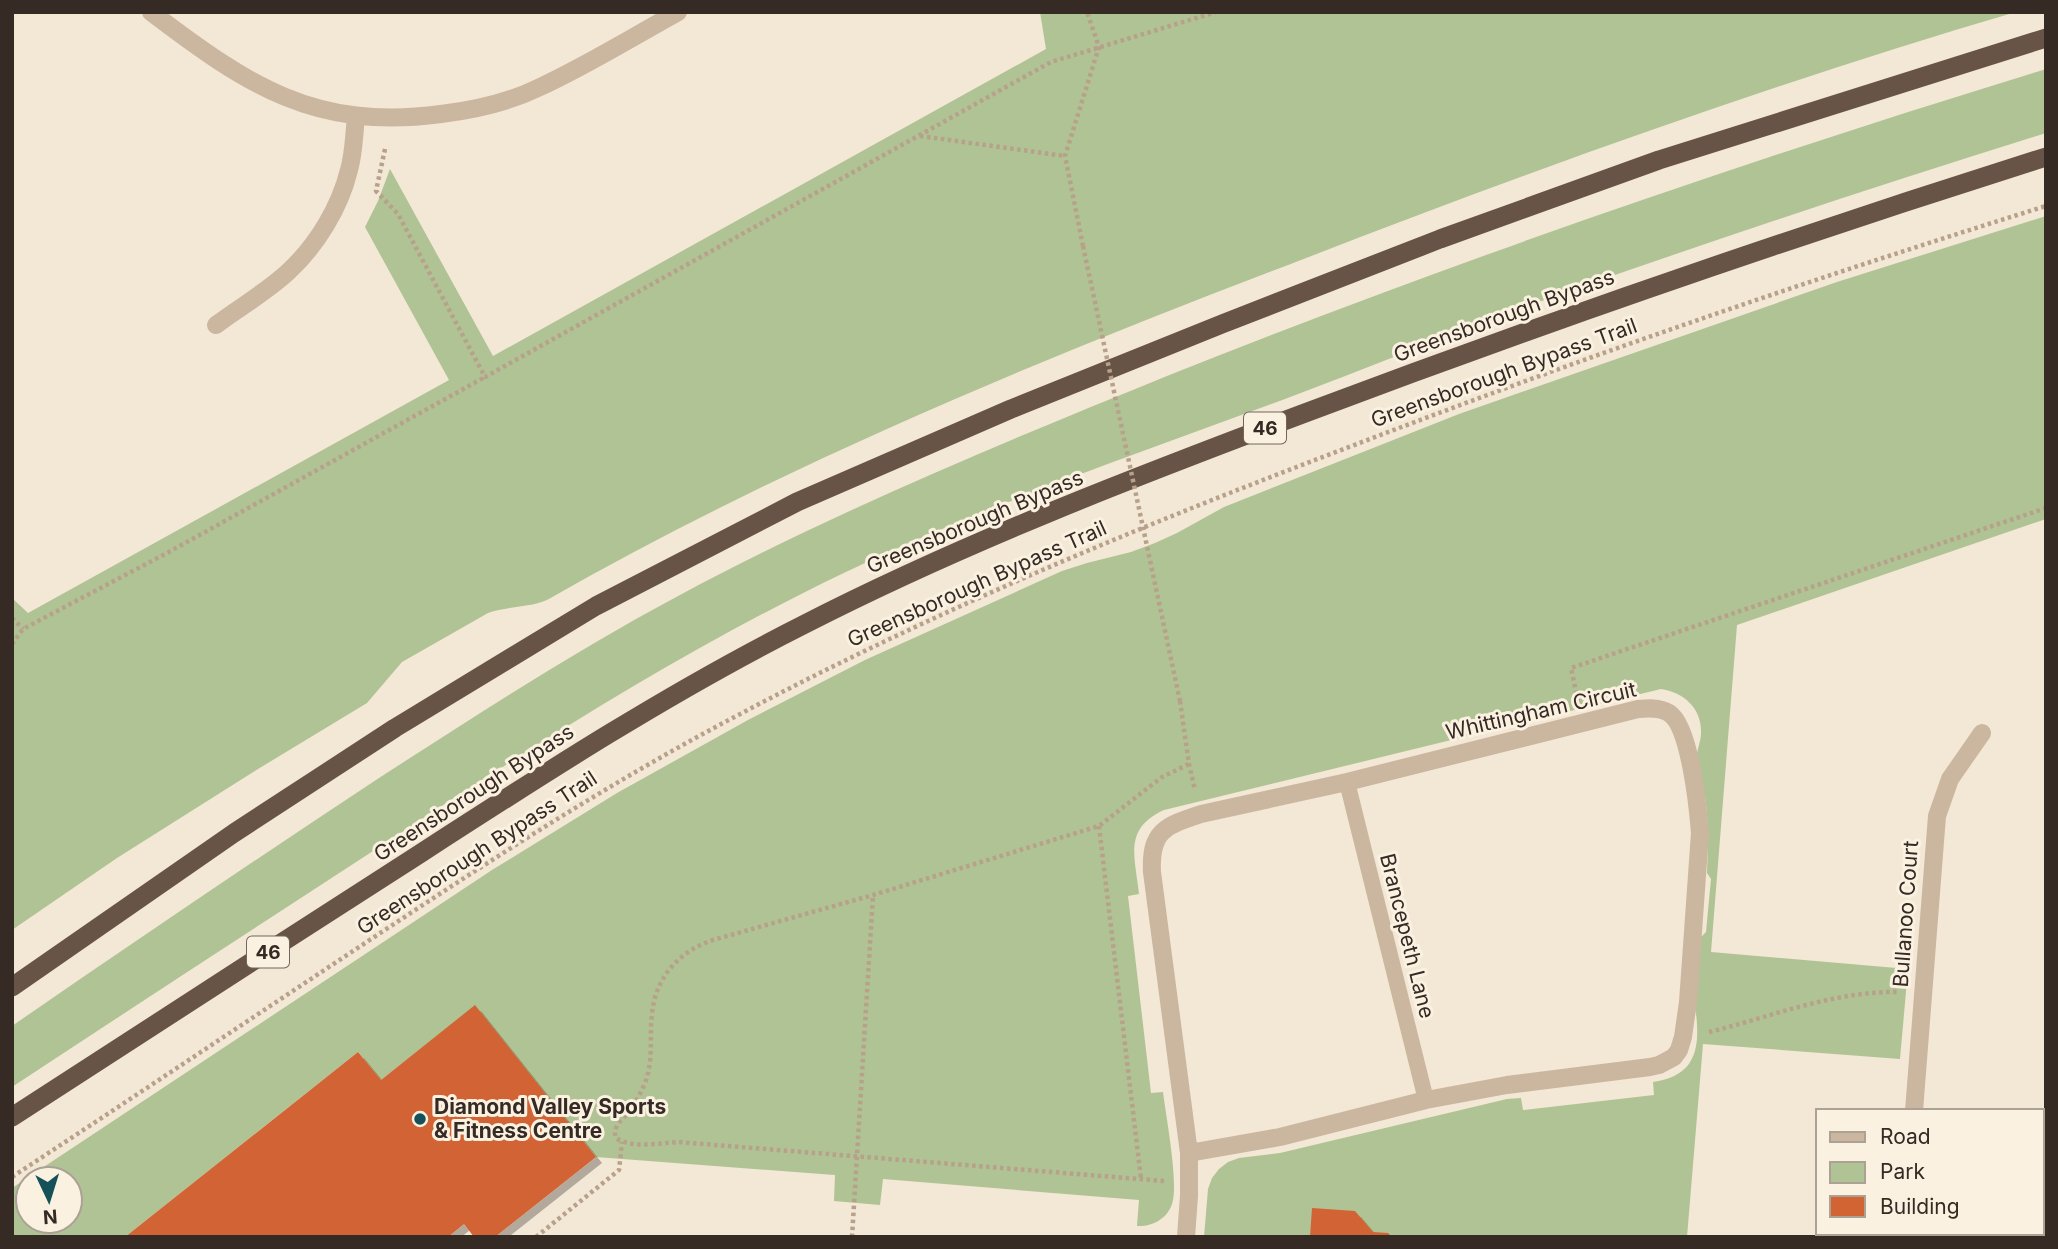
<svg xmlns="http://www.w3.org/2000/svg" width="2058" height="1249" viewBox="0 0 2058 1249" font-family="Inter,sans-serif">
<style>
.green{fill:#b0c394;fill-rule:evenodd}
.building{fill:#d26434;filter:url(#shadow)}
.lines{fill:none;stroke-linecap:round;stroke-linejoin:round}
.path{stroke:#b7a18a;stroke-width:4.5;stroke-dasharray:3.5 3.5;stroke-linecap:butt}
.service{stroke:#cbb7a0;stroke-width:16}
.minor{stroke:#cbb7a0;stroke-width:18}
.trunk{stroke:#685446;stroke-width:19}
.path-bridge{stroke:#b7a18a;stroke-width:4.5;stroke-dasharray:3.5 3.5;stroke-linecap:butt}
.poi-dot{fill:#165159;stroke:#fbf1e1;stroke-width:2.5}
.labels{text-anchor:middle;stroke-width:6;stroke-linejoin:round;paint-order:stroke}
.shield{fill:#fbf1e1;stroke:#70665d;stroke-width:2}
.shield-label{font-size:19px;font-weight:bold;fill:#352a24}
.street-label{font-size:21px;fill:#352a24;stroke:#fbf1e1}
.poi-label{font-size:21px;font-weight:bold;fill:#352a24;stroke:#fbf1e1;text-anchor:start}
</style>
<defs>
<filter id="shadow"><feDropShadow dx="6" dy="6" stdDeviation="0" flood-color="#0004"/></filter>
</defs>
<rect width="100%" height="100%" fill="#f3e7d5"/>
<path class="green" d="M1040 12H2016C1774 83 1536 169 1301 260 1043 358 787 463 547 600 528 608 507 606 488 613L402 662 367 703 258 769 117 858 12 930V598L28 613 449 380 365 227 378 201 390 169 493 356 1046 49Z
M2046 69V133C1883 184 1722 237 1561 294 1468 327 1377 364 1285 399 1129 457 971 510 821 584 665 661 519 755 373 851 253 929 132 1008 12 1087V1026C134 942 256 859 379 778 478 714 575 651 680 595 837 511 1002 443 1167 376 1455 261 1749 160 2046 69Z
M2046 216V519L1737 625 1711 952 1908 969 1900 1059 1703 1044 1687 1237H1204L1208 1189 1212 1178 1219 1169 1228 1162 1239 1158 1280 1153 1507 1099 1521 1098 1523 1110 1654 1095 1653 1082C1687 1077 1699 1059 1697 1025 1697 1018 1695 1010 1695 1003 1696 981 1699 959 1701 937L1706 932 1711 879 1707 873C1708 848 1709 823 1705 797 1703 785 1697 772 1697 760 1696 751 1701 742 1701 733 1702 708 1683 692 1661 689L1164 810C1123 829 1135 856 1139 894L1128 896 1151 1093 1163 1092C1166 1117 1179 1184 1172 1204 1167 1219 1152 1227 1137 1226L1139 1200 883 1179 880 1205 834 1201 835 1175 596 1157 475 1006 381 1080 358 1052 125 1237H12V1188L492 870 617 793 748 720 865 660 1062 571 1087 563 1131 552 1155 543 1177 533 1224 507 1459 414 1837 282ZM28 1179H70V1221H28Z"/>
<path class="building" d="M475 1005 596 1157 495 1237H474L464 1224 448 1237H125L358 1052 381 1080Z
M1312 1208 1355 1211 1373 1232 1388 1233 1392 1237H1310Z"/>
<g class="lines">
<path class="path" d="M920 136 1065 156
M385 149 376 191 398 214 485 377 1051 62 1216 12
M1083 246 1065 156 1099 47 1087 12
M12 618 23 629
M12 644 23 629 167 553 485 377
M1180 701 1189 764 1195 790
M1578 701 1571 668 2046 508
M1099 826 1141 1179
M1709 1032C1771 1017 1833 991 1898 992
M12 1177C123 1104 234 1030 344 957 474 871 604 785 742 713 940 608 1148 523 1357 444 1584 357 1814 278 2046 206
M1164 1181 678 1142C660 1143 632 1149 616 1138 615 1133 614 1133 616 1128 618 1123 622 1119 626 1115 634 1105 640 1095 645 1083 654 1060 649 1037 652 1014 655 978 679 951 713 940L873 895 1099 826 1162 777 1189 764
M536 1237 619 1170 622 1142
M852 1237 873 895"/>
<path class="service" d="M1347 782 1426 1100"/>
<path class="minor" d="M151 12C247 85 315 131 441 114 474 110 507 103 538 88 586 66 631 38 678 12
M216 325C240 307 268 291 289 271 317 245 340 207 349 170 354 153 354 134 356 117
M1914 1111 1937 816 1950 779 1982 733
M1186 1237 1189 1196V1153L1152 872C1150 831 1165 826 1201 814L1347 782 1638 709C1648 708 1660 707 1669 713 1690 726 1698 808 1700 833L1688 1002 1683 1037 1679 1050 1674 1057 1659 1065 1650 1067 1507 1085 1426 1100 1280 1137 1189 1153
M1904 1237 1905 1233"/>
<path class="trunk" d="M12 987 234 833 395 728 596 606 797 502 1011 409 1222 324 1440 239 1659 160 2046 38
M12 1117C143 1032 273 948 404 864 534 780 664 695 803 625 965 542 1135 477 1305 413 1549 321 1796 236 2046 157"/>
<path class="path-bridge" d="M1083 246 1180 701"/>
</g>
<circle class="poi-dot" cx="420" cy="1119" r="7"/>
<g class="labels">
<g class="shield">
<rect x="1244" y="412.5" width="42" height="31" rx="5"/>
<rect x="247" y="936.5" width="42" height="31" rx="5"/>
</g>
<g class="shield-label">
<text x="1265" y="435">46</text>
<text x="268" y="959">46</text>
</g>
<g class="street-label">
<text transform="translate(1504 316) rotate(-20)" y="7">Greensborough Bypass</text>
<text transform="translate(1504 373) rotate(-20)" y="7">Greensborough Bypass Trail</text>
<text transform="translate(975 522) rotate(-23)" y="7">Greensborough Bypass</text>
<text transform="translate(977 584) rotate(-24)" y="7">Greensborough Bypass Trail</text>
<text transform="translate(1541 711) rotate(-13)" y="7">Whittingham Circuit</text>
<text transform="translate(474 793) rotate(-33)" y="7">Greensborough Bypass</text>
<text transform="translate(477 853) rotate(-33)" y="7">Greensborough Bypass Trail</text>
<text transform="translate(1906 914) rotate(-86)" y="7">Bullanoo Court</text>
<text transform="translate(1407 936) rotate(76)" y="7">Brancepeth Lane</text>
</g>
<g class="poi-label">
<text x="434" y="1114">Diamond Valley Sports<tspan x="434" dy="24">&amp; Fitness Centre</tspan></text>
</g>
</g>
<rect width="2058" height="1249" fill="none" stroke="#352a24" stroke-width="28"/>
<rect x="1816" y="1109" width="228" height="126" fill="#fbf1e1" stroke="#aca195" stroke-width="2"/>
<rect x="1830" y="1132" width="35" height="10" fill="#cbb7a0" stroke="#aca195" stroke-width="2"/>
<text x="1880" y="1144" font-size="21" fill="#352a24">Road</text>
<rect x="1830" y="1162" width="35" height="21" fill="#b0c394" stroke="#aca195" stroke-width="2"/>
<text x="1880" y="1179" font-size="21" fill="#352a24">Park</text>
<rect x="1830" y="1196" width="35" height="21" fill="#d26434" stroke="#aca195" stroke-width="2"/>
<text x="1880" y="1214" font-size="21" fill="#352a24">Building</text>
<g transform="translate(49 1200) rotate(176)"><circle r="33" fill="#fbf1e1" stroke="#aca195" stroke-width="2"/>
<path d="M0-5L12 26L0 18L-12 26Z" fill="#165159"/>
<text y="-10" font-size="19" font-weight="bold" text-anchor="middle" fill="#352a24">N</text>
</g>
</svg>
